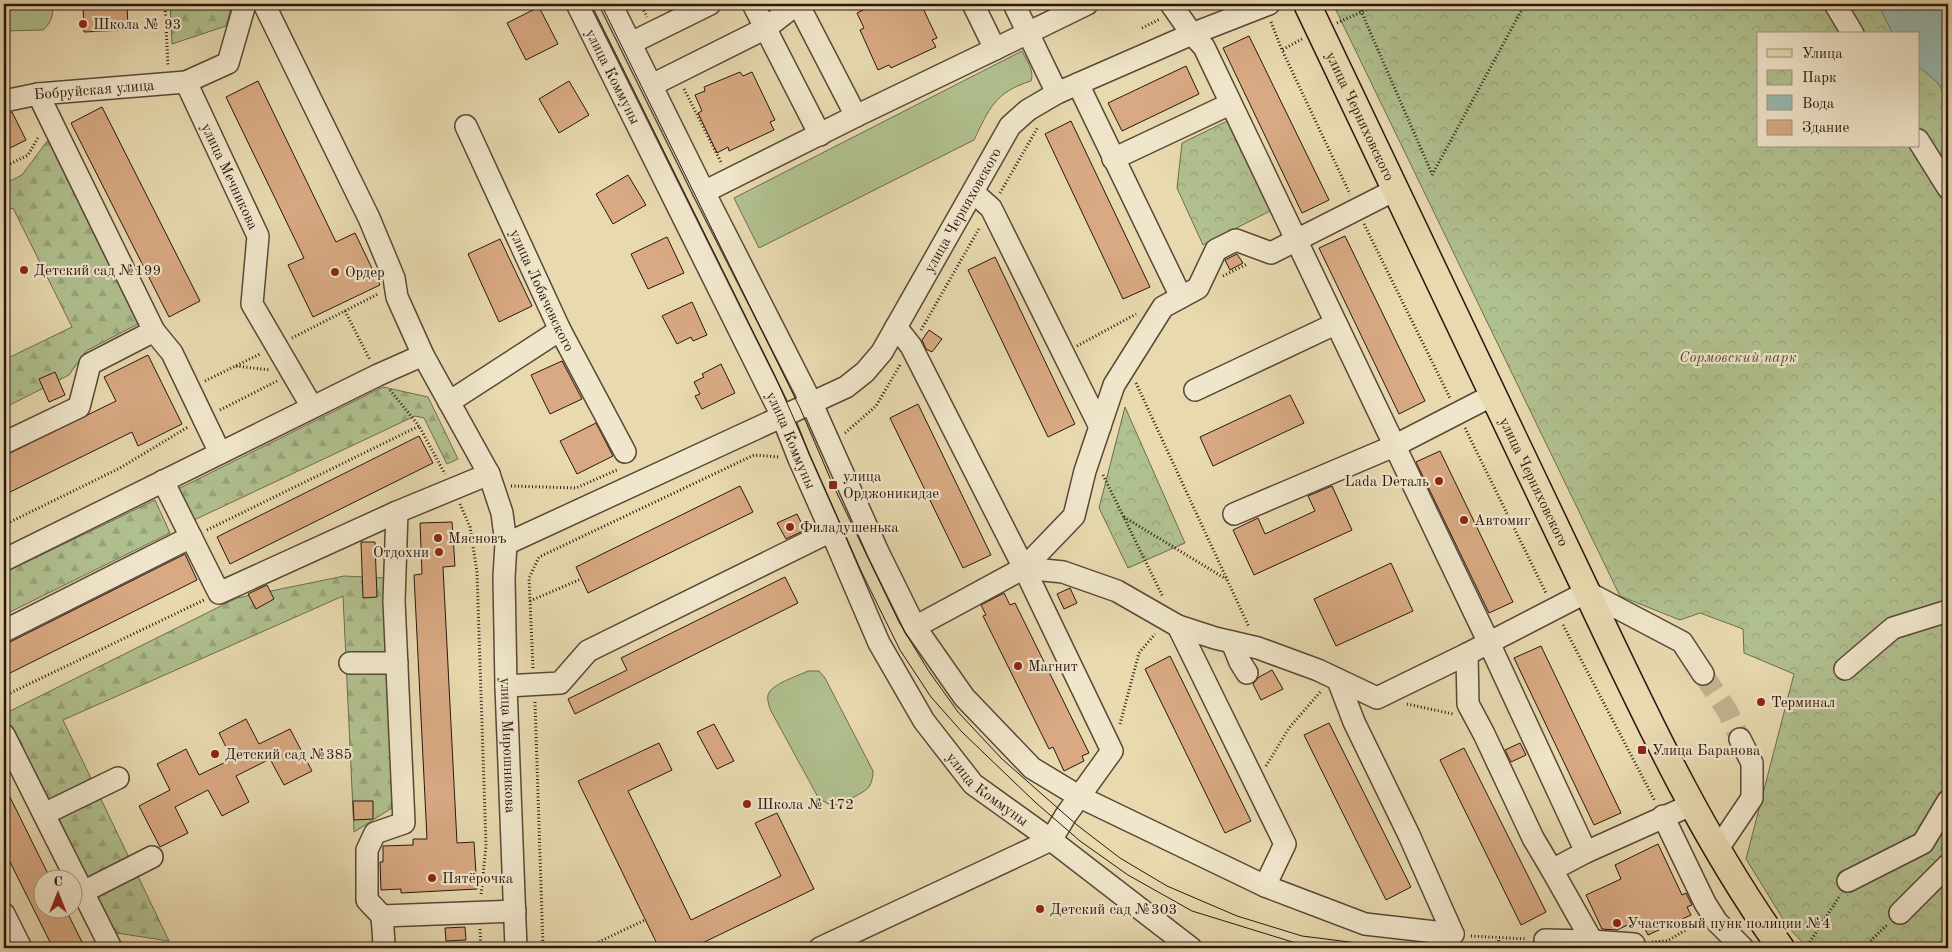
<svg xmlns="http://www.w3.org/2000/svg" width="1952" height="952" viewBox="0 0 1952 952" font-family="'Old Standard TT',serif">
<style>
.grass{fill:#b1c08f;stroke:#6d6c50}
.forest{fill:url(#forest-firs);stroke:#6d6c50}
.park{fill:url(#park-crowns);stroke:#6d6c50;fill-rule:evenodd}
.water{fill:#98b9b0;stroke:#6c7870}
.building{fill:#d8a982;stroke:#291710}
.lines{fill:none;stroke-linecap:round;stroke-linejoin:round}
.minor-tunnel{stroke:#c2b28f;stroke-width:21;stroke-dasharray:21 11;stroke-linecap:butt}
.minor-casing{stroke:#594838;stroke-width:24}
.major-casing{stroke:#291710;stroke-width:29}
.path{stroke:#291710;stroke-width:3;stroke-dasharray:1 2.5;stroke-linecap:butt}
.minor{stroke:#f0e6cb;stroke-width:21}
.major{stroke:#e8d9af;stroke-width:26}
.tram{stroke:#291710;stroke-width:1}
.poi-dot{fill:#8f2418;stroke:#f0e6cb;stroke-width:2}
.labels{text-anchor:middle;stroke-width:4.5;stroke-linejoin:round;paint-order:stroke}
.poi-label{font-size:15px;fill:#291710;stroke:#f0e6cb;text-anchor:start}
.street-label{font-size:15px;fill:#291710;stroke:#f0e6cb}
.park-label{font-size:15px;font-style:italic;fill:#524a36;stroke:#f0e6cb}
</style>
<defs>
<pattern id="forest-firs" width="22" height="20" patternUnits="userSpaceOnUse" patternTransform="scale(1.25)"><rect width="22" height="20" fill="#b1c08f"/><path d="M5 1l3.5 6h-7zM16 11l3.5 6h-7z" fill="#98a47a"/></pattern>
<pattern id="park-crowns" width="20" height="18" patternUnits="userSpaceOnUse" patternTransform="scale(1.25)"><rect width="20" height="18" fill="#b1c08f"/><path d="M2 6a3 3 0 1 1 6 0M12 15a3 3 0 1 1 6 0" fill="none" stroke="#98a47a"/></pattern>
</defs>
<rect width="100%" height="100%" fill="#e8d9af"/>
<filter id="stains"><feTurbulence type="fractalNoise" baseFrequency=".004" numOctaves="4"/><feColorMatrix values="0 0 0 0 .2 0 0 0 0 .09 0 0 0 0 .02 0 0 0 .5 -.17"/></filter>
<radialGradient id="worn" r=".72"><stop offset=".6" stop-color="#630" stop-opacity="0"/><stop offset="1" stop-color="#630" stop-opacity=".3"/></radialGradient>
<path class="grass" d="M4 4H53C53 15 52 22 43 30L4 31Z
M1022 51C1026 60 1035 71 1031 81 995 92 989 109 974 140L759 248 734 198Z
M808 671H819L825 678 873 771C873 776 872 782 869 787 863 794 841 803 833 806L819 799 771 711C769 706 767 700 768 695 771 684 798 676 808 671Z"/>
<path class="forest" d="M170 4H232L226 26 172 44Z
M48 140 138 324 86 351 69 375 4 408V360L72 327 13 208 4 212V184L22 175Z
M383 387 428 397 458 459 447 464 424 418 415 416 192 521 176 490Z
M155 500 170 533 4 615V573Z
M344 576 387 578 392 808 354 832 343 596 63 720 169 941 110 932 4 714 237 598Z"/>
<path class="park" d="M1333 4H1948V948H1808L1788 927 1746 859 1794 674 1744 653 1743 629 1700 613 1680 620 1620 596ZM1758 34H1918V146H1758Z
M1229 120 1272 210 1203 245 1177 188 1182 143Z
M1125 407 1185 543 1128 568 1099 508Z"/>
<path class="water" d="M1878 4H1948V101L1938 83 1918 66V34H1893Z"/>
<path class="building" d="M83 4H127L128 30 84 32Z
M865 4H921L937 38 932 40 936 47 891 68 889 65 878 70 860 30 864 28 857 13 867 8Z
M539 7 558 44 526 60 507 23Z
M1249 36 1329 200 1302 213 1223 48Z
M1186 66 1199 94 1122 131 1108 103Z
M740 72 743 76 752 72 775 120 770 122 774 130 729 151 728 147 717 153 698 113 702 111 695 95 705 91 704 87Z
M258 81 336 242 355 233 380 285 313 317 288 265 304 258 226 97Z
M569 81 589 115 559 133 539 99Z
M102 107 200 301 169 317 71 123Z
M12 112 26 140 4 151V113Z
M1071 121 1150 287 1123 299 1045 134Z
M628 175 646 205 613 224 596 194Z
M1345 236 1425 401 1399 414 1319 248Z
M667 237 684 273 648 289 631 254Z
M500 239 532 306 499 322 468 254Z
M1237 254 1243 263 1230 270 1225 260Z
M995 257 1075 424 1048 437 968 270Z
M692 302 707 335 693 341 691 337 677 344 662 316Z
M929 330 942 339 932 352 926 349 922 340Z
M148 355 182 424 138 446 132 432 4 495V456L116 401 104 377Z
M562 361 582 399 550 414 531 375Z
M721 364 735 393 702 409 695 396 700 394 694 382 704 377 702 374Z
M55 372 65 395 49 402 39 379Z
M1290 395 1304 423 1213 466 1200 437Z
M918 404 991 555 963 568 890 418Z
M596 423 613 456 577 474 560 441Z
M419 436 433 463 230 564 217 537Z
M1440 451 1513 602 1489 613 1416 462Z
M740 486 753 512 588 593 576 567Z
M1332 486 1352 530 1254 575 1233 530 1258 518 1265 534 1315 511 1308 496Z
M797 514 805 530 786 539 777 523Z
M452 522 455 566 443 567 457 843 474 842 477 889 401 893V889L381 890 380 862H383V846L413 845V839H427L414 575 422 574 420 523Z
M361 542H375L377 597 363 598Z
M185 554 197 580 4 676V643L10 642Z
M1391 563 1413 611 1336 646 1314 599Z
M785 577 798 603 575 714 568 699 627 670 621 658Z
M267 585 274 599 256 609 248 594Z
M1070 588 1077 603 1064 609 1057 594Z
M1004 593 1010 605 1015 603 1089 753 1082 756 1084 761 1064 771 1053 747 1049 749 983 616 986 615 981 605Z
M1541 646 1621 813 1594 825 1514 658Z
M1170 656 1251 821 1225 833 1145 669Z
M1272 670 1283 689 1261 700 1253 684 1259 677Z
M246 719 259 744 290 729 312 771 284 785 270 759 236 776 249 802 222 816 208 790 175 807 188 833 160 847 139 806 170 790 157 764 186 749 199 775 232 759 219 733Z
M1329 723 1411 887 1386 900 1304 735Z
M714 724 734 761 717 769 697 732Z
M659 743 672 770 628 791 691 920 781 876 755 823 777 813 814 889 692 948H659L578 781Z
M1520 743 1526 755 1511 762 1505 750Z
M1464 748 1546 912 1521 925 1440 760Z
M4 785 51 880H42V910H66L85 948H53L4 850Z
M353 801H373V819L354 820Z
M1658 844 1682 895 1686 893 1692 905 1687 907 1691 915 1648 935 1640 919 1617 930 1602 929 1586 895 1621 879 1615 865Z
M465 927 466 940 446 941 445 928Z"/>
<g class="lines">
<path class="minor-tunnel" d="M1703 674 1728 712 1740 739"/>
<g class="minor-casing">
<g id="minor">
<path id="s1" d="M264 4 369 218 394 278 397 297 423 355 489 474 502 513 506 544 504 577 506 686 516 948"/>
<path id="s2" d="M577 4 782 416 799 459 831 531 879 643 924 721 973 784 1051 840 1191 948"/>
<path d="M611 4 704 192 812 404 878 552 915 627 964 697 1032 768 1080 797 1265 886 1365 924 1453 934"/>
<path d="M753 4 820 135"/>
<path d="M973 4 995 49 1087 4"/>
<path d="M1014 4 1057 93"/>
<path d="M1171 4 1192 34 1204 47 1489 643 1586 852"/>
<path d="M1835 4 1853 34"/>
<path d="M631 43 710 4"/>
<path id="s3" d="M186 82 258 236 252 304 312 407"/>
<path d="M1078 84 1181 297"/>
<path d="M652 85 766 28 797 4"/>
<path d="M38 94 154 331 172 353 220 453"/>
<path id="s4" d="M4 101 38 94 186 82 228 63 245 4"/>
<path d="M856 116 995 49"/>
<path id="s5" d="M466 126 560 330 625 452"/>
<path d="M1918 140 1948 188"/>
<path d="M1113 159 1230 104"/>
<path d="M704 192 856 116 798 4"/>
<path d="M974 193 991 208 1100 427"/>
<path d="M1195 390 1335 324"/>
<path d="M449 402 560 330"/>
<path d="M4 443 79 407 90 364 154 331"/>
<path d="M163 481 219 593 397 512"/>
<path d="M1234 514 1394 446 1493 395"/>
<path id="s6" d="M506 544 846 387 865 372 882 352 1010 126 1028 110 1057 93 1192 34 1269 4"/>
<path d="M4 560 378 375 423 355"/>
<path d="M1024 568 1063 572 1117 591 1178 626 1215 638 1258 648 1318 670 1377 698 1467 654 1587 592 1682 642 1703 674"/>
<path d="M1178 626 1285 844 1265 886"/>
<path d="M915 627 1024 568 1074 516 1085 471 1114 385 1163 307 1198 288 1216 250 1236 240 1271 253 1395 190"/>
<path d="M4 631 191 537"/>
<path d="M1232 642 1240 662 1247 673"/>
<path d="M1467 654 1468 704 1484 734 1533 838 1552 870"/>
<path d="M350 663H397"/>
<path d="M1845 669 1893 628 1948 611"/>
<path d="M1338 680 1354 722 1409 835 1453 934"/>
<path d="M506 686 560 683 588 651 831 531"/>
<path d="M4 735 111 948"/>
<path d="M44 814 118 778"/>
<path d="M1663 816 1705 903 1717 922 1743 948"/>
<path d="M1717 850 1752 798V763L1740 739"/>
<path d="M1848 881 1923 843 1948 801"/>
<path d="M83 892 152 857"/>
<path d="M1900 913 1948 865"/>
<path d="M4 914 21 948"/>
<path d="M382 916 367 900V850L375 833 404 823 394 601 397 512 489 474"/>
<path d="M1545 940 1592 941 1552 870 1586 852 1691 805"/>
<path d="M1592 941 1634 944"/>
<path d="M381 948 384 943 382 916 515 911"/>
<path d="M820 948 1051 840 1066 815 1112 751 1024 568 911 346 896 327"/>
</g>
</g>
<g class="major-casing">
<g id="major">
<path id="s7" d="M1307 4C1393 185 1478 366 1565 546 1631 683 1692 824 1781 948"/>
</g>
</g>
<path class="path" d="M165 4 168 66
M641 4 647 17
M1358 4 1432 174
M1271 22 1282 50
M1337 23 1379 4
M1142 28 1160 19
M1302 39 1282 50 1350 194
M684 89 722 164
M4 167 28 155 39 136
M1432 175 1525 4
M1000 193 1038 127
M1364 224 1450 398
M1223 276 1247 264
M345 311 370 360
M921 330 980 227
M292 338 378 294
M1077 346 1136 314
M236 366 270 370
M205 381 260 354
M1136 383 1249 627
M390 390 419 426
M220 410 277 381
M1465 428 1546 593
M845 433 876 406 900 365
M1103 475 1163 597
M511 486 576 488 619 469
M460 504 470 527 477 572 486 846 481 895
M1124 517 1226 579
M4 525 120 468 188 427
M207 530 419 426 445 474
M530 601 581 579
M1563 625 1655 801
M533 668 529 578 539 557 754 455 779 457
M4 696 204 600
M535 702 543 948
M1407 704 1453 714
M1120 724 1139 653 1155 634
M1266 766 1289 728 1321 691
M480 929 481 948
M1471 936 1527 939
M1652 942 1667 941 1696 924
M586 948 645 920
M1498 948 1499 938
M1806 948 1839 897
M1863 948 1887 925"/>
<use href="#minor" class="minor"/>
<use href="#major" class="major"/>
<path class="tram" d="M591 4 775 376 862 573 900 650 931 697 962 732 1035 802 1080 841 1128 875 1192 911 1312 948
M601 4 800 408 833 485 899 622 928 670 958 712 1002 759 1077 825 1120 858 1167 886 1237 916 1302 936 1397 948"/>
</g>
<g class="poi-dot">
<circle cx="83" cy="24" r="5"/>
<circle cx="24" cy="270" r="5"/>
<circle cx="335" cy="272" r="5"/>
<circle cx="1439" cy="481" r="5"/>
<rect x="828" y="480" width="10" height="10" rx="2.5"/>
<circle cx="1464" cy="520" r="5"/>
<circle cx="790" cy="527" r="5"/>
<circle cx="438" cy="538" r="5"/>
<circle cx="439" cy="552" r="5"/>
<circle cx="1018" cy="666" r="5"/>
<circle cx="1761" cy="702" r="5"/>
<rect x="1637" y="745" width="10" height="10" rx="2.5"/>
<circle cx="215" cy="754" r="5"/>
<circle cx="747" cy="804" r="5"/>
<circle cx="432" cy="878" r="5"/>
<circle cx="1040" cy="909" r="5"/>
<circle cx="1617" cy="923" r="5"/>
</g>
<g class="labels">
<g class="poi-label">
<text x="93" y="29">Школа № 93</text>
<text x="34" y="275">Детский сад №199</text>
<text x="345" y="277">Ордер</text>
<text x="843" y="481">улица<tspan x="843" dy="17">Орджоникидзе</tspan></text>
<text x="1429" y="486" text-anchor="end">Lada Dеталь</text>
<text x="1474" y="525">Автомиг</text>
<text x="800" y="532">Филадушенька</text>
<text x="448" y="543">Мясновъ</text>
<text x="429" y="557" text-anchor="end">Отдохни</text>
<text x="1028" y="671">Магнит</text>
<text x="1771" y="707">Терминал</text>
<text x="1652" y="755">Улица Баранова</text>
<text x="225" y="759">Детский сад №385</text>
<text x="757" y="809">Школа № 172</text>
<text x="442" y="883">Пятёрочка</text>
<text x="1050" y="914">Детский сад №303</text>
<text x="1627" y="928">Участковый пунк полиции №4</text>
</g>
<g class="street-label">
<text dy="5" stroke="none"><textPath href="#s2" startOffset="81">улица Коммуны</textPath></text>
<text dy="5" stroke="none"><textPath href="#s4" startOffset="91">Бобруйская улица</textPath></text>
<text dy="5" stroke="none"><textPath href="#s7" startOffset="124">улица Черняховского</textPath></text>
<text dy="5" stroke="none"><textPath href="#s3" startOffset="104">улица Мечникова</textPath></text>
<text dy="5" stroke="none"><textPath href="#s6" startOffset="588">улица Черняховского</textPath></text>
<text dy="5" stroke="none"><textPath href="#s5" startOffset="181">улица Лобачевского</textPath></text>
<text dy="5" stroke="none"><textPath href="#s2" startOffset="486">улица Коммуны</textPath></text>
<text dy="5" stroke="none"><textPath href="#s7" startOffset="529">улица Черняховского</textPath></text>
<text dy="5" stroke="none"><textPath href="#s1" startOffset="796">улица Мирошникова</textPath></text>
<text dy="5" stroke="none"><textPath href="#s2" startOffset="891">улица Коммуны</textPath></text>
</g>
<g class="park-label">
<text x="1738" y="362">Сормовский парк</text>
</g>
</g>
<rect width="1952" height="952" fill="none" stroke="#e8d9af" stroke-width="20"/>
<rect x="5" y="5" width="1942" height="942" fill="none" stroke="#291710" stroke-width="2.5"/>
<rect x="10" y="10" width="1932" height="932" fill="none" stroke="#291710"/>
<rect x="1757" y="32" width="162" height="115" fill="#f0e6cb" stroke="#a09380"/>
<rect x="1767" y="49" width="25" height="8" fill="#e8d9af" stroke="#a09380"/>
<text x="1802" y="58" font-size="15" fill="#291710">Улица</text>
<rect x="1767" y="70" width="25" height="15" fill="url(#park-crowns)" stroke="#a09380"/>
<text x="1802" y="82" font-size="15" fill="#291710">Парк</text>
<rect x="1767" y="95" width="25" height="15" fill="#98b9b0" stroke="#a09380"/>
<text x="1802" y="108" font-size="15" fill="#291710">Вода</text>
<rect x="1767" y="120" width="25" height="15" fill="#d8a982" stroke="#a09380"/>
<text x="1802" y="132" font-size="15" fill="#291710">Здание</text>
<g transform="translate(58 894)"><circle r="24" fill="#f0e6cb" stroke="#a09380"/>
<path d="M0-4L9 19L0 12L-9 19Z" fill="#8f2418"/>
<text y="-8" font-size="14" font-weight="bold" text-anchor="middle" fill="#291710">С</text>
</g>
<rect width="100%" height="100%" filter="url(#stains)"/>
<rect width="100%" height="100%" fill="url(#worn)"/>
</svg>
